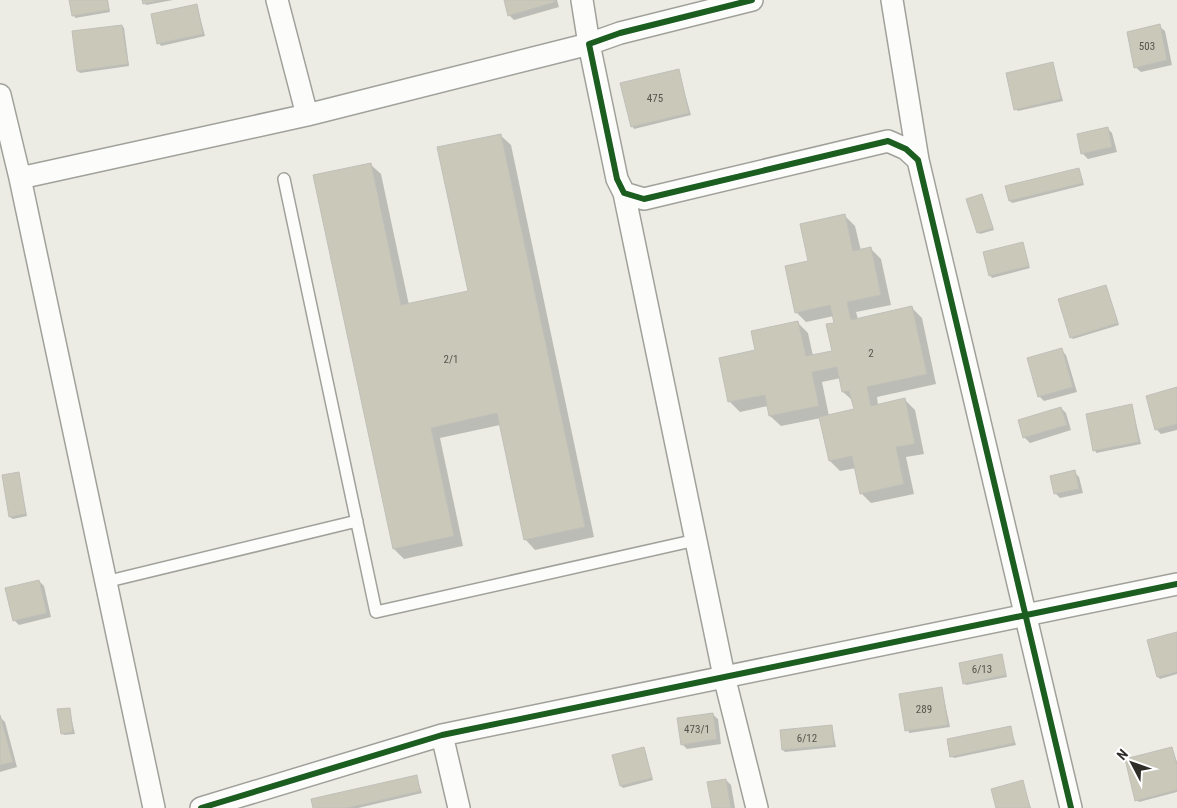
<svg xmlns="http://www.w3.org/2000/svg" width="1177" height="808" viewBox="0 0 1177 808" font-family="'Roboto Condensed',sans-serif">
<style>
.shadow{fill:#0003;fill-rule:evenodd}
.building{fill:#c9c8b9;stroke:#c0c0ba}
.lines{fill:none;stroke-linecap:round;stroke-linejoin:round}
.lane-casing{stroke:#a1a19b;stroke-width:14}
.street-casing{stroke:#a1a19b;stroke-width:24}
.lane{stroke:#fcfcfb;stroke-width:11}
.street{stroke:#fcfcfb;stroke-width:21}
.cycleway-casing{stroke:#fff;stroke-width:9}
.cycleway{stroke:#1b5e20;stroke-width:6}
.labels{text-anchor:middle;stroke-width:4;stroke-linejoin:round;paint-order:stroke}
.number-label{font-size:11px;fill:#56544d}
</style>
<rect width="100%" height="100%" fill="#ecece4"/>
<path class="shadow" d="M70 0H108L110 12 75 18Z
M144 0H173L146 5Z
M505 0H557L559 7 514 20 509 15Z
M197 5 205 36 161 46 159 43Z
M122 26 124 28 129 66 80 73 78 71 73 32Z
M1159 26 1165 31 1172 65 1141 72 1135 67Z
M1053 64 1063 101 1018 111 1015 109Z
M678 70 691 115 634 129 632 126Z
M1107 128 1112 133 1117 152 1088 159 1083 154Z
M500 135 511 145 594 537 535 550 525 539 500 425 440 438 463 546 404 559 394 549 370 164 381 174 409 305 469 291Z
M1079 169 1084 185 1012 203 1010 201 1007 187Z
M982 195 994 230 980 234 978 232Z
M845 216 855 226 861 251 871 249 881 259 891 305 856 312 858 319 912 308 922 318 936 384 877 397 878 405 905 400 915 410 924 454 906 457 914 494 871 503 861 493 856 468 840 471 830 461 821 418 781 426 770 416 768 406 740 412 730 402 720 359 756 351 798 323 808 333 813 356 834 351V316L806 322 796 312 809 262ZM841 378 843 392 853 401 855 410 829 416 822 382Z
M1022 243 1030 268 992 278 990 275Z
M1106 286 1119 325 1073 339 1071 337Z
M1061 350 1066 355 1077 392 1044 401 1039 396Z
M1177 388V430L1161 434 1156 429Z
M1132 406 1141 444 1096 453 1087 415Z
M1061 408 1066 413 1071 430 1030 443 1024 437Z
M1074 472 1079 477 1083 493 1060 498 1055 493Z
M18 474 27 516 13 519 10 517Z
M39 581 44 586 51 617 19 625 14 620Z
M1177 634V674L1160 679 1158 677Z
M1001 655 1007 677 966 685 964 683Z
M942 689 950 727 909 733 901 695Z
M69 709 75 734 64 735 62 733Z
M712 714 718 719 721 744 687 749 682 744Z
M0 717 5 722 17 767 0 772Z
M832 726 836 747 785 752 783 750Z
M1010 727 1016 745 954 758 951 756Z
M644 748 653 780 623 788 621 786Z
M1172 748 1177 762V792L1139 802 1137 800Z
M416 776 422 793 358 808H314Z
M726 780 731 785 735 808H714Z
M1022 782 1031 808H997Z"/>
<path class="building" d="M69 0H107L109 10 72 16Z
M142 0H161L143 4Z
M504 0H554L555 2 508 16Z
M197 4 203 34 157 44 151 14Z
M1160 24 1167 60 1134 68 1127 32Z
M122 25 128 64 77 71 72 31Z
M1053 62 1061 99 1014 110 1006 73Z
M679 69 689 113 631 127 620 83Z
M1108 127 1112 147 1081 154 1077 134Z
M501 134 585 527 524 540 497 413 431 428 454 536 393 549 313 175 371 163 401 305 468 291 437 147Z
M1079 168 1083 183 1009 201 1005 186Z
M982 194 993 228 977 233 966 199Z
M845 214 853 251 871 247 881 295 847 302 851 320 912 306 927 374 867 387 871 406 905 398 915 444 896 447 904 484 860 494 852 456 829 461 819 417 854 409 849 391 842 392 837 367 812 372 819 406 769 416 765 395 728 402 719 358 755 350 751 331 798 321 806 356 832 351 826 324 834 323 830 305 795 313 785 266 808 261 800 224Z
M1023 242 1029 266 989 276 983 252Z
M1106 285 1118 323 1070 338 1058 299Z
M1062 348 1073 387 1038 397 1027 358Z
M1177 387V424L1155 430 1146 396Z
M1132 404 1139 442 1093 451 1086 414Z
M1061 407 1067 425 1023 438 1018 420Z
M1075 470 1079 489 1054 494 1050 476Z
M19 472 26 514 9 517 2 475Z
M39 580 47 613 13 621 5 588Z
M1177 632V672L1157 677 1147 640Z
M1002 654 1006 675 963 684 959 663Z
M942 687 948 725 905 731 899 694Z
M70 708 73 732 61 734 57 709Z
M713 713 717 739 681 745 677 718Z
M0 715 13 762 0 765Z
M832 725 834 745 782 750 780 730Z
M1011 726 1014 743 950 757 947 739Z
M644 747 652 778 620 786 612 755Z
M1172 747 1177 765V790L1135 801 1125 759Z
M417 775 420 791 348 808H313L311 799Z
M726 779 731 808H712L707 782Z
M1023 780 1030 808H996L991 789Z"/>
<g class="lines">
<g class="lane-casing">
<path id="lane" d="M284 179 376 612 696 540
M105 582 357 521"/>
</g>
<g class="street-casing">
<path id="street" d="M277 0 307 115
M752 0 620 33 589 44 617 179 624 193 644 199 888 141 906 149 918 160 1071 808
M892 0 918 160
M0 95 20 178 154 808
M20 178 307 115 589 44 582 0
M624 193 724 676 757 808
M442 735 459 808
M201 808 442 735 1177 584"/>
</g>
<use href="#lane" class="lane"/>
<use href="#street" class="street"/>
<g class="cycleway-casing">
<path id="cycleway" d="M752 0 620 33 589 44 617 179 624 193 644 199 888 141 906 149 918 160 1071 808
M201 808 442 735 1177 584"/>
</g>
<use href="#cycleway" class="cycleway"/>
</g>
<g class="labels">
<g class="number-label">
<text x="1147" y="50">503</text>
<text x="655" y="102">475</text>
<text x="871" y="357">2</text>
<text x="451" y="363">2/1</text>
<text x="982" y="673">6/13</text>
<text x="924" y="713">289</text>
<text x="697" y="733">473/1</text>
<text x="807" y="742">6/12</text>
</g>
</g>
<g transform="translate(1132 763) rotate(311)" stroke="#ffffff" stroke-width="4" paint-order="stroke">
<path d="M0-4L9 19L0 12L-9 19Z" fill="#2f2e29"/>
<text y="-8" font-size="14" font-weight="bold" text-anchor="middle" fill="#2f2e29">N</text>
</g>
</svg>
